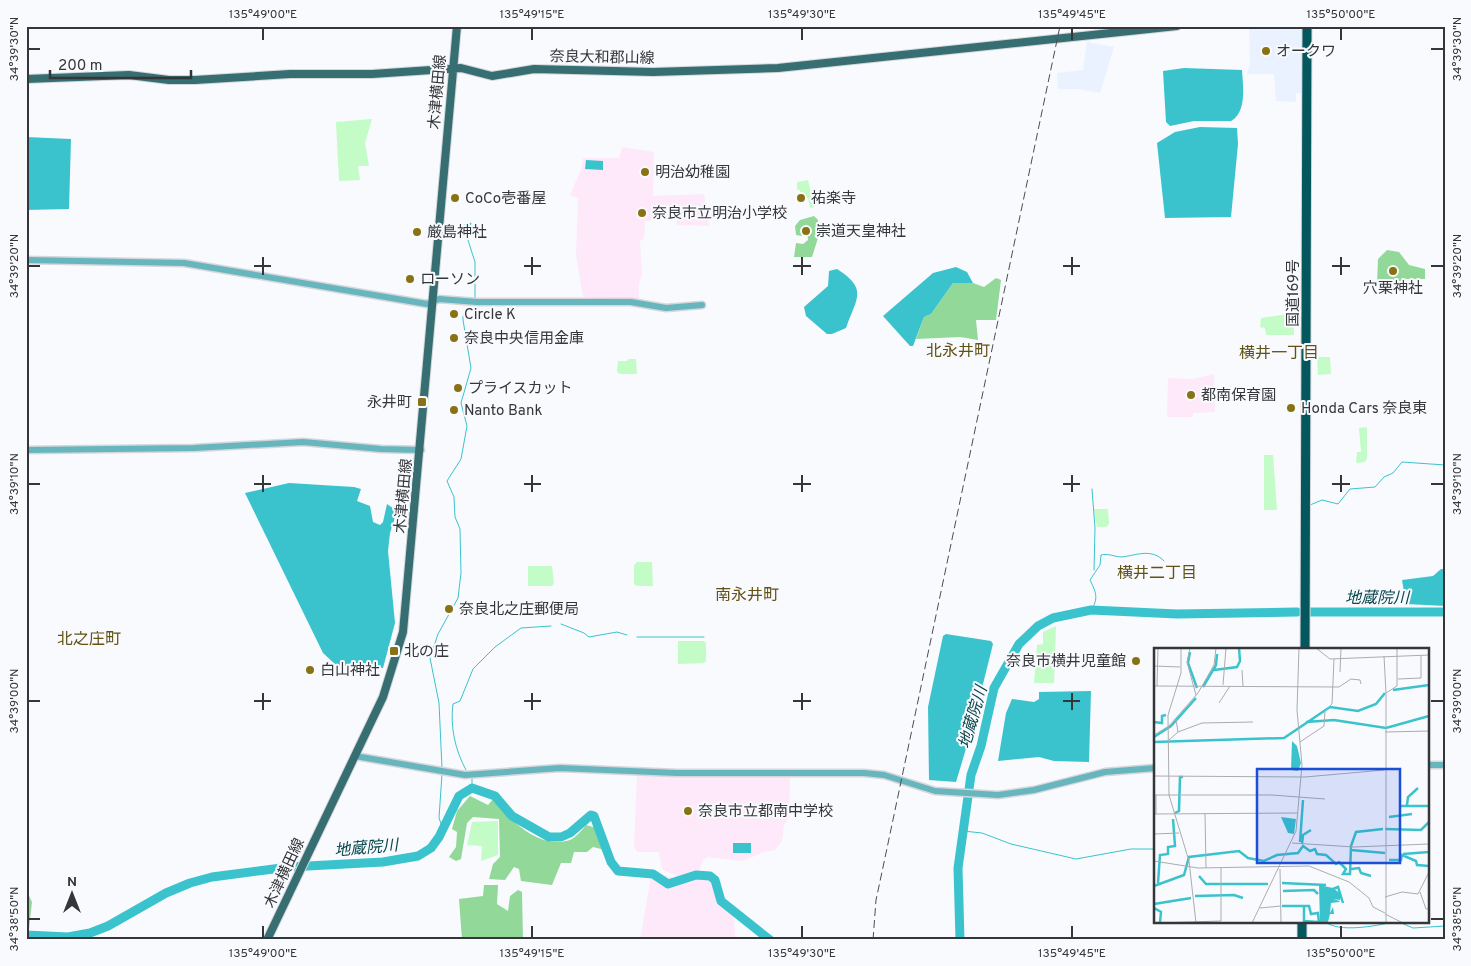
<svg xmlns="http://www.w3.org/2000/svg" width="1471" height="966" viewBox="0 0 1471 966" font-family="Overpass,'Noto Sans JP',sans-serif">
<style>
.built{fill:#eaf1ff}
.education{fill:#fde9f9}
.green{fill:#c3fcc7}
.forest{fill:#92d898}
.water{fill:#3ac3cd}
.lines{fill:none;stroke-linecap:round;stroke-linejoin:round}
.stream{stroke:#3ac3cd;stroke-width:1}
.river{stroke:#3ac3cd;stroke-width:9}
.minor-casing{stroke:#d5d7db;stroke-width:9}
.major-casing{stroke:#d5d7db;stroke-width:10}
.highway-casing{stroke:#d5d7db;stroke-width:11}
.minor{stroke:#67b6bd;stroke-width:6}
.major{stroke:#366e72;stroke-width:8}
.highway{stroke:#04575d;stroke-width:9}
.rail{stroke:#4b4d51;stroke-width:1;stroke-dasharray:8 4;stroke-linecap:butt}
.ticks{fill:none;stroke:#34363a;stroke-width:2}
.poi-dot{fill:#887214;stroke:#f8fafe;stroke-width:2}
.labels{text-anchor:middle;stroke-width:4;stroke-linejoin:round;paint-order:stroke}
.poi-label{font-size:15px;fill:#34363a;stroke:#f8fafe;text-anchor:start}
.street-label{font-size:15px;fill:#34363a;stroke:#f8fafe}
.neighbourhood-label{font-size:16px;fill:#625215;stroke:#f8fafe}
.water-label{font-size:16px;font-style:italic;fill:#08464a;stroke:#f8fafe}
.inset-river{fill:none;stroke:#3ac3cd;stroke-width:2.5}
.inset-road{fill:none;stroke:#aaacb0;stroke-width:1}
.view{fill:#1d4ed8;fill-opacity:0.15;stroke:#1d4ed8;stroke-width:2.5}
.inset-edge{fill:none;stroke:#34363a;stroke-width:2.5}
.neatline{fill:none;stroke:#34363a;stroke-width:2}
.ticks-label{font-size:12px;text-anchor:middle;fill:#34363a}
</style>
<rect width="100%" height="100%" fill="#f8fafe"/>
<path class="built" d="M1249 26H1305L1304 93H1296V102L1276 101 1274 74H1247L1250 65Z
M1087 42 1114 47 1100 93 1077 89H1058L1057 73 1083 70Z"/>
<path class="education" d="M622 147 654 152 653 196 704 194 709 226 677 225V220L664 218 645 221 644 239 640 240 642 275 639 284V299L583 297 576 255 578 198 570 195 582 167 583 158H619Z
M1214 374 1215 412 1193 413V417H1167L1168 378 1193 379Z
M637 776H790L789 818 784 825 782 841 775 850 764 852 743 861 707 857 703 860 699 872 686 881 662 869 659 852H637L634 847Z
M652 871 689 883 702 876 714 879 720 901 734 916 735 935 741 940H640Z"/>
<path class="green" d="M372 119 365 143 369 166H358L360 180 339 181 336 122Z
M808 180 814 207 810 208 808 198 801 199 800 190H797V182Z
M1294 313V335H1266L1265 328 1260 327 1261 318Z
M1319 357H1330L1331 374 1318 375 1317 359Z
M628 359H636L637 374H620L617 372 618 361H627Z
M1367 427V458L1365 462 1356 463 1357 452H1361L1359 428Z
M1264 455H1273L1277 510H1264Z
M1094 509H1108L1109 524 1106 527H1097Z
M637 562H652L653 586H637L634 584V565Z
M528 566H552L554 584 552 586H528Z
M1056 626 1054 683H1034L1037 645 1043 644V632Z
M678 641H704L706 643V661L704 663 678 664Z
M498 821V855L481 861 482 846 467 845 472 822Z"/>
<path class="forest" d="M814 216 818 220V238L812 257H794L796 243 803 244 808 240 807 229 803 227 801 229 802 236 796 235 795 226 800 220Z
M1387 250 1399 252 1409 265 1425 269V279H1406L1391 292 1377 285 1378 259Z
M996 278 1001 280 996 320H976L978 340 960 337 916 339 924 317 931 314 953 283H973L984 287Z
M470 796 488 805 493 799C510 821 542 852 572 839 577 836 582 830 586 825L600 829 613 860 610 861 601 849 593 847 587 852H574L571 863H561L552 885 521 881 519 869 514 867 505 880 489 879 493 864 500 857 499 819 473 817 467 823 461 859 456 861 449 857 456 847 457 832 452 829 457 811Z
M484 885H498L497 904 508 911 510 896 518 890 522 892 523 940H462L459 899 483 896Z
M26 889 32 902 29 930 26 929Z"/>
<path class="water" d="M1184 68 1242 70C1243 86 1247 112 1231 121H1194L1170 126 1166 122 1163 71Z
M1200 127 1237 128 1238 144 1231 217 1165 218 1157 143 1175 132Z
M26 137 71 139 69 209 26 210Z
M586 160 603 161V170L585 169Z
M956 267 967 272 973 283H953L931 314 924 317 913 346H910L883 316 933 273Z
M837 269C868 289 857 297 846 328L832 334H827L806 316 804 307 828 286 829 271Z
M289 483 354 487 361 489 357 501 370 506 373 522 380 525 383 522 387 504 397 511 390 533 388 551 395 623 383 668 337 666 323 653 245 493Z
M1441 569H1445V606L1406 604 1402 580 1433 576Z
M946 634 991 641 993 644 971 732 956 782 929 780 928 707 943 636Z
M1091 691 1089 762 1054 761 1039 757 998 761 1006 713 1012 699 1034 702 1039 699V692Z
M733 843H751V853H733Z"/>
<g class="lines">
<path class="stream" d="M446 231 471 223 467 237 475 262V299
M1092 489 1095 528 1094 570
M1310 505 1322 500 1338 504 1350 489 1375 487 1384 477 1393 473 1402 462 1445 465
M1091 610C1099 599 1096 592 1090 580L1100 565 1101 555C1108 553 1115 557 1122 557 1137 555 1152 548 1164 561
M561 624 584 633 589 637 617 632 627 635
M637 637H704
M442 768 439 703 430 658 438 634 458 598 461 573 460 529 455 517 454 497 447 481 461 459 467 426 461 403 471 368 463 320V316L469 310
M466 770C455 750 450 726 453 704L460 701 473 669 495 647 521 628 551 626
M442 774 439 818 443 829
M472 779V788
M963 831 982 833 1011 844 1076 859 1131 849H1155
M1326 922C1337 933 1378 926 1392 922
M1399 922 1413 928 1445 926"/>
<path class="river" d="M1310 612H1445
M26 935 68 937 90 933 108 926 166 893 190 883 212 877 289 867 383 862 418 856 431 848 439 837 459 796 472 788 495 796 512 816 549 837H561L570 833 591 815 594 816 611 862 618 871 653 874 668 884 696 875 710 876 715 880 721 901 770 940
M960 940 958 868 971 775 981 746 994 688 1019 644 1038 626 1053 618 1091 610 1177 614 1297 612"/>
<g class="minor-casing">
<path id="minor" d="M26 260 184 263 427 304 439 299 477 302H631L666 308 702 305
M26 450 194 448 303 442 381 449 421 450
M355 756 465 775 560 768 677 773H864L884 775 935 791 998 795 1034 790 1105 772 1155 768
M1427 765H1445"/>
</g>
<g class="major-casing">
<path id="major" d="M26 79 129 75 169 80H195L290 74H372L461 68 492 76 534 69 653 72 778 68 1177 26
M267 940 383 697 403 632 457 26"/>
</g>
<g class="highway-casing">
<path id="highway" d="M1305 650 1307 26
M1302 922V940"/>
</g>
<use href="#minor" class="minor"/>
<use href="#major" class="major"/>
<use href="#highway" class="highway"/>
<path class="rail" d="M873 940 876 900 882 872 1060 26"/>
</g>
<path class="ticks" d="M263 28V40M532 28V40M802 28V40M1072 28V40M1341 28V40M28 49H40M1431 49H1444M263 257V275M532 257V275M802 257V275M1072 257V275M1341 257V275M28 266H40M254 266H271M524 266H541M793 266H811M1063 266H1080M1332 266H1350M1431 266H1444M263 475V492M532 475V492M802 475V492M1072 475V492M1341 475V492M28 484H40M254 484H271M524 484H541M793 484H811M1063 484H1080M1332 484H1350M1431 484H1444M263 693V710M532 693V710M802 693V710M1072 693V710M28 701H40M254 701H271M524 701H541M793 701H811M1063 701H1080M1431 701H1444M28 919H40M1431 919H1444M263 926V938M532 926V938M802 926V938M1072 926V938M1341 926V938"/>
<g class="poi-dot">
<circle cx="1266" cy="51" r="5"/>
<circle cx="645" cy="172" r="5"/>
<circle cx="455" cy="198" r="5"/>
<circle cx="801" cy="198" r="5"/>
<circle cx="642" cy="213" r="5"/>
<circle cx="806" cy="231" r="5"/>
<circle cx="417" cy="232" r="5"/>
<circle cx="1393" cy="271" r="5"/>
<circle cx="410" cy="279" r="5"/>
<circle cx="454" cy="314" r="5"/>
<circle cx="454" cy="338" r="5"/>
<circle cx="458" cy="388" r="5"/>
<circle cx="1191" cy="395" r="5"/>
<rect x="417" y="397" width="10" height="10" rx="2.5"/>
<circle cx="1291" cy="408" r="5"/>
<circle cx="454" cy="410" r="5"/>
<circle cx="449" cy="609" r="5"/>
<rect x="389" y="646" width="10" height="10" rx="2.5"/>
<circle cx="1136" cy="661" r="5"/>
<circle cx="310" cy="670" r="5"/>
<circle cx="688" cy="811" r="5"/>
</g>
<g class="labels">
<g class="poi-label">
<text x="1276" y="56">オークワ</text>
<text x="655" y="177">明治幼稚園</text>
<text x="465" y="203">CoCo壱番屋</text>
<text x="811" y="203">祐楽寺</text>
<text x="652" y="218">奈良市立明治小学校</text>
<text x="816" y="236">崇道天皇神社</text>
<text x="427" y="237">厳島神社</text>
<text x="420" y="284">ローソン</text>
<text x="1393" y="293" text-anchor="middle">穴栗神社</text>
<text x="464" y="319">Circle K</text>
<text x="464" y="343">奈良中央信用金庫</text>
<text x="468" y="393">プライスカット</text>
<text x="1201" y="400">都南保育園</text>
<text x="412" y="407" text-anchor="end">永井町</text>
<text x="1301" y="413">Honda Cars 奈良東</text>
<text x="464" y="415">Nanto Bank</text>
<text x="459" y="614">奈良北之庄郵便局</text>
<text x="404" y="656">北の庄</text>
<text x="1126" y="666" text-anchor="end">奈良市横井児童館</text>
<text x="320" y="675">白山神社</text>
<text x="698" y="816">奈良市立都南中学校</text>
</g>
<g class="street-label">
<text transform="translate(602 57) rotate(1)" y="5">奈良大和郡山線</text>
<text transform="translate(437 92) rotate(-85)" y="5">木津横田線</text>
<text transform="translate(1293 293) rotate(-90)" y="5">国道169号</text>
<text transform="translate(403 496) rotate(-85)" y="5">木津横田線</text>
<text transform="translate(284 873) rotate(-65)" y="5">木津横田線</text>
</g>
<g class="neighbourhood-label">
<text x="958" y="356">北永井町</text>
<text x="1279" y="358">横井一丁目</text>
<text x="1157" y="578">横井二丁目</text>
<text x="747" y="600">南永井町</text>
<text x="89" y="644">北之庄町</text>
</g>
<g class="water-label">
<text x="1377" y="603">地蔵院川</text>
<text transform="translate(972 717) rotate(-74)" y="6">地蔵院川</text>
<text transform="translate(366 847) rotate(-5)" y="6">地蔵院川</text>
</g>
</g>
<g transform="translate(1154 648)">
<rect width="275" height="275" fill="#f8fafe"/>
<path d="M138 93 143 98 147 115 144 123 137 122ZM127 169 142 171 140 186 134 185ZM165 237 179 240 187 246 186 252 179 251 186 253 185 254 177 255 176 265 179 259 180 266H176L174 274 166 275Z" fill="#3ac3cd"/>
<path class="inset-river" d="M36 4 34 15 43 40M60 22 83 19 86 13 85 0M49 39 62 17 63 6M239 42 275 37M0 74 8 75V68L12 67M152 74 180 72 232 80 275 68M0 89 17 78 42 50M0 94 130 90 176 59 204 63 222 56 231 45M253 157 254 149 264 140M246 158H275M21 165 25 163 26 129H29M235 169 258 166M231 181 267 182 275 174M146 194 149 152M148 196 149 187 157 182M197 202 231 205M249 206 275 204M235 212H247L248 207 262 213 263 217 275 218M197 221 205 220 207 225 217 228M45 228 52 236H114M4 235 6 207 14 206V199L21 198 19 171M128 235 172 237M0 238 30 227 35 209 85 203 94 210 110 213 123 207 144 205 149 198 156 203 161 201 163 206 172 207 182 216 185 214 192 221 189 226H196L197 198 202 184 229 181M179 241 184 239 189 255M129 243 160 242 164 246M41 248 80 247 89 250M0 256 37 250M128 258H155L157 266 164 265 165 275M150 259V273L164 274M0 260 7 264 6 274"/>
<path class="inset-road" d="M27 0V25L14 67 15 147 35 213 42 275M36 0 33 14 42 47M162 0 176 11 275 7M230 8 232 45M0 18 26 19M88 22 89 38M186 24 187 0M244 31 267 30V7M69 37 72 0M0 38 185 39 197 31 206 32 207 36M3 38 4 0M65 55 76 38M275 69V88M24 84 48 75 99 74M231 84 275 83M0 87 15 78 44 45 60 17 62 0M15 92 24 84 22 71M146 94 170 78 171 63 178 56 180 11M0 128 151 129 230 122M0 147H118L171 151M2 147V166M51 165 52 220M0 166 143 165M0 186 25 185M138 195 200 199 275 196M0 213 44 220 155 218 195 234 215 250 219 259 231 265M126 221 127 275M266 244 272 261H275M231 249 248 244 264 246 275 224M106 260 127 258M231 266 249 275M3 275 67 273V220M98 275 142 183 148 117 143 62 145 0M232 275V45L243 38V0"/>
<path class="view" d="M103 121H246V215H103Z"/>
<rect width="275" height="275" class="inset-edge"/>
</g>
<rect width="1471" height="966" fill="none" stroke="#f8fafe" stroke-width="55"/>
<g transform="translate(72 894)" stroke="#f8fafe" stroke-width="4" paint-order="stroke">
<path d="M0-4L9 19L0 12L-9 19Z" fill="#34363a"/>
<text y="-8" font-size="14" font-weight="bold" text-anchor="middle" fill="#34363a">N</text>
</g>
<path d="M50 70v8h141v-8" fill="none" stroke="#34363a" stroke-width="2.5"/>
<text x="58" y="70" font-size="15" fill="#34363a" stroke="#f8fafe" stroke-width="4" paint-order="stroke">200 m</text>
<rect x="28" y="28" width="1416" height="910" class="neatline"/>
<g class="ticks-label">
<text x="263" y="18">135°49'00"E</text>
<text x="532" y="18">135°49'15"E</text>
<text x="802" y="18">135°49'30"E</text>
<text x="1072" y="18">135°49'45"E</text>
<text x="1341" y="18">135°50'00"E</text>
<text transform="translate(14 49) rotate(-90)" y="4">34°39'30"N</text>
<text transform="translate(1457 49) rotate(-90)" y="4">34°39'30"N</text>
<text transform="translate(14 266) rotate(-90)" y="4">34°39'20"N</text>
<text transform="translate(1457 266) rotate(-90)" y="4">34°39'20"N</text>
<text transform="translate(14 484) rotate(-90)" y="4">34°39'10"N</text>
<text transform="translate(1457 484) rotate(-90)" y="4">34°39'10"N</text>
<text transform="translate(14 701) rotate(-90)" y="4">34°39'00"N</text>
<text transform="translate(1457 701) rotate(-90)" y="4">34°39'00"N</text>
<text transform="translate(14 919) rotate(-90)" y="4">34°38'50"N</text>
<text transform="translate(1457 919) rotate(-90)" y="4">34°38'50"N</text>
<text x="263" y="957">135°49'00"E</text>
<text x="532" y="957">135°49'15"E</text>
<text x="802" y="957">135°49'30"E</text>
<text x="1072" y="957">135°49'45"E</text>
<text x="1341" y="957">135°50'00"E</text>
</g>
</svg>
